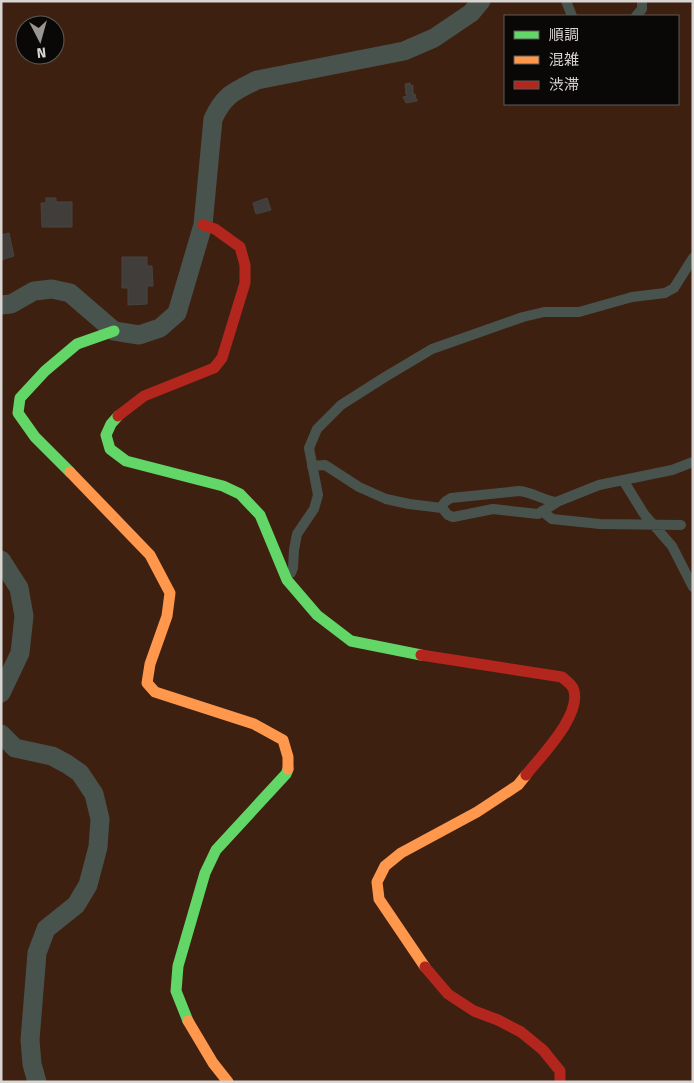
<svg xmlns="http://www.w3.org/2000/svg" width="694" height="1083" viewBox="0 0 694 1083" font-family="'Fira Sans','Noto Sans JP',sans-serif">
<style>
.green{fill:#3e2010;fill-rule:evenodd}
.building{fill:#403d3b;stroke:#464442}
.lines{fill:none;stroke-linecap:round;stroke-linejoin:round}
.lane{stroke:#49534e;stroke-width:10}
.street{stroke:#49534e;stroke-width:19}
.fast{stroke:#63d668;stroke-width:11}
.slow{stroke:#ff974d;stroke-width:11}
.jam{stroke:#b3261e;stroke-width:11}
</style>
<rect width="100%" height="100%" fill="#211e1c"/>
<path class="green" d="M1 1H693V1082H1ZM505 16H678V104H505ZM25 25H55V55H25Z"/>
<path class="building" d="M410 83 411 86 413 85V94H415L416 97 414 99H417V101L406 103 403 97 407 96 406 93H405L406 92 405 84Z
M46 198H56V202H72V227H42L41 203H46Z
M267 198 271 210 256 214 253 203Z
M9 233 14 256 1 260V235Z
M122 257H147V266H152L153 286H147V304L128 305V288H122Z"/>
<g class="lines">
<path class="lane" d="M566 1 572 16
M636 16 642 9V1
M312 466 325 465 359 487 386 499 409 504 442 508 448 515 453 517 493 509 538 514 559 501 599 485 672 470 693 462
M623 480 644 514 672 546 693 587
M442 508C443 502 446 501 451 498L519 491C532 492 543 500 556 502
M542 511 552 519 600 524 681 525
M291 573 293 568 294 550 297 534 314 509 318 495 309 448 317 429 341 405 385 377 432 349 523 317 544 312H579L632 297 665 293 674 288 693 258"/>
<path class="street" d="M1 305 11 304 34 291 52 289 70 293 114 331 139 335 160 328 177 313 203 225 213 119C224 95 233 92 257 80L404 51 434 38 471 13 481 1
M1 560 19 588 24 616 20 653 1 693
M1 734 15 748 52 756 67 764 80 773 94 794 100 819 98 847 88 885 76 905 46 929 37 953 30 1040 32 1064 37 1082"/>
<path class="fast" d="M118 416 111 424 106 435 110 449 126 461 223 486 240 494 260 515 287 580 317 615 351 641 421 655
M70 472 35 437 18 413 20 398 45 371 77 344 114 331
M188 1021 176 991 178 966 205 873 216 850 286 774 288 769"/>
<path class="slow" d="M70 472 150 555 170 593 167 616 150 664 147 683 155 692 254 724 283 740 288 757V769
M425 967 379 899 377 882 385 866 401 853 477 812 518 785 526 775
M188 1021 213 1063 228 1082"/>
<path class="jam" d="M118 416 144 396 214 368 222 358 245 283V265L240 247 215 229 203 225
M421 655 562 677C565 680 571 684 573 688 584 713 541 756 526 775
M425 967 448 994 474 1011 498 1020 521 1032 543 1050 560 1071V1082"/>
</g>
<rect width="694" height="1083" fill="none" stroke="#d9d5d3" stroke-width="5"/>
<rect x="504" y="15" width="175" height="90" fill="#0a0807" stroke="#5d5a59"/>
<rect x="514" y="31" width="25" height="8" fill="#63d668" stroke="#5d5a59"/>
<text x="549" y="40" font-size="15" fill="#d9d5d3">順調</text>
<rect x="514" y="56" width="25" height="8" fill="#ff974d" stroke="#5d5a59"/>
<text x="549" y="65" font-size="15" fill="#d9d5d3">混雑</text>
<rect x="514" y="81" width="25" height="8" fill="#b3261e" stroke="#5d5a59"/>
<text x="549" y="90" font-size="15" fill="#d9d5d3">渋滞</text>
<g transform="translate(40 40) rotate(174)"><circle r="24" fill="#0a0807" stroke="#5d5a59"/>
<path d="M0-4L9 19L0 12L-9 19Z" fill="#999593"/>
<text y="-8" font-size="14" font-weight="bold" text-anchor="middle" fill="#d9d5d3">N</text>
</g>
</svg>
